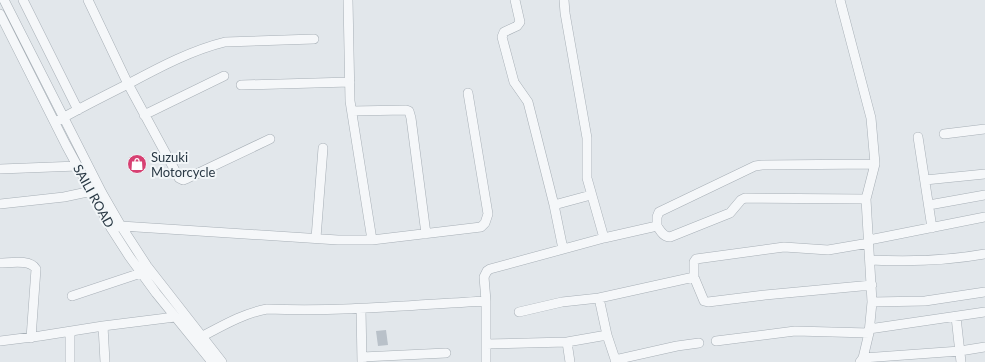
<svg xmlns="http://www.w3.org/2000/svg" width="985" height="362" viewBox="0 0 985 362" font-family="Lato,sans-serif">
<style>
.building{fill:#b9c1c9}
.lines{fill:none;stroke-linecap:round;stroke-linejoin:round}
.minor-casing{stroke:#a7afb6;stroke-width:10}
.minor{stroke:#f5f7f9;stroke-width:9}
.labels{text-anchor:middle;stroke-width:4;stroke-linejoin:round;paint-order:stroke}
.poi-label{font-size:13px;fill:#293844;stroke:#f2f6f8;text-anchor:start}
.street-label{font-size:13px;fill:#293844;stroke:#f2f6f8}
</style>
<rect width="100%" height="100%" fill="#e2e7eb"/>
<path class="building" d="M386 330 388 345 378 346 376 331Z"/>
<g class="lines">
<g class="minor-casing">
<path id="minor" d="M4 0 102 193 121 226 147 266 222 362
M23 0 78 110
M88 0 128 84 179 178 183 180 188 178 270 139
M348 0 350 101 372 240
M515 0 520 22 517 26 504 32 502 37 514 82 528 102 554 205 563 249
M564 0 565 13 587 138V178L604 238
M840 0 871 118 875 164 866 199 872 302 869 333 863 358 860 362
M0 14 66 145 111 228 129 256 156 293 212 362
M241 85 350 82
M352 111 406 110 409 111 411 118 426 234
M144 115 224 76
M59 120C82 107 106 95 130 83 160 67 192 50 225 42L314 39
M944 134 985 129
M918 137 932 228
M0 169 78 166
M925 180 985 174
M0 204 64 197 92 191
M554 205 591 195
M929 205 985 195
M657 226C660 230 663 237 670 237L730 213 741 200 745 198 866 199
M111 228 121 226 338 240H372L481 227 485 223 488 214 468 93
M316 238 323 148
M869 240 985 217
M871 260C910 262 946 261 985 254
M0 263C10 263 30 259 36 269L31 338
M694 277V262L696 259 784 247 828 250 869 243
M72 296 141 273
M599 298 607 335 616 362
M872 302 925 301 985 292
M361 309 362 362
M519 312 562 302 599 298 694 277 704 301 708 302 765 295 872 285
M956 317 961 362
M103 326 105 362
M869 329 985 312
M70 332V362
M201 337C222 326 244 313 267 309 341 312 413 305 486 301
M0 341 40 336 103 326 175 317
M716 341 795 331 869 333
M567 342 570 362
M486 344 567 342 607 335
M362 357 446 353
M863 358 960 351 985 347
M615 360 677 346 699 343
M486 362V301L484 277 487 271 490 269 604 238 657 226V217L659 212 755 166 762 165 875 164"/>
</g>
<use href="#minor" class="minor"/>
</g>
<defs>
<g id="shop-disc" transform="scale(1)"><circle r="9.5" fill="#d74072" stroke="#f2f6f8"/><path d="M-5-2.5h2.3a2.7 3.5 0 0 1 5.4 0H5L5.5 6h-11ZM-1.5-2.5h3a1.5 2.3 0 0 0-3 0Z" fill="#fff"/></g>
</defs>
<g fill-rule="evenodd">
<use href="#shop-disc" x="137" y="164"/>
</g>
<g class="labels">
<g class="poi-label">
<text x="151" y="162">Suzuki<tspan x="151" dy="15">Motorcycle</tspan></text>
</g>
<g class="street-label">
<text transform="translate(94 196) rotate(61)" y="5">SAILI ROAD</text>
</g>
</g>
</svg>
